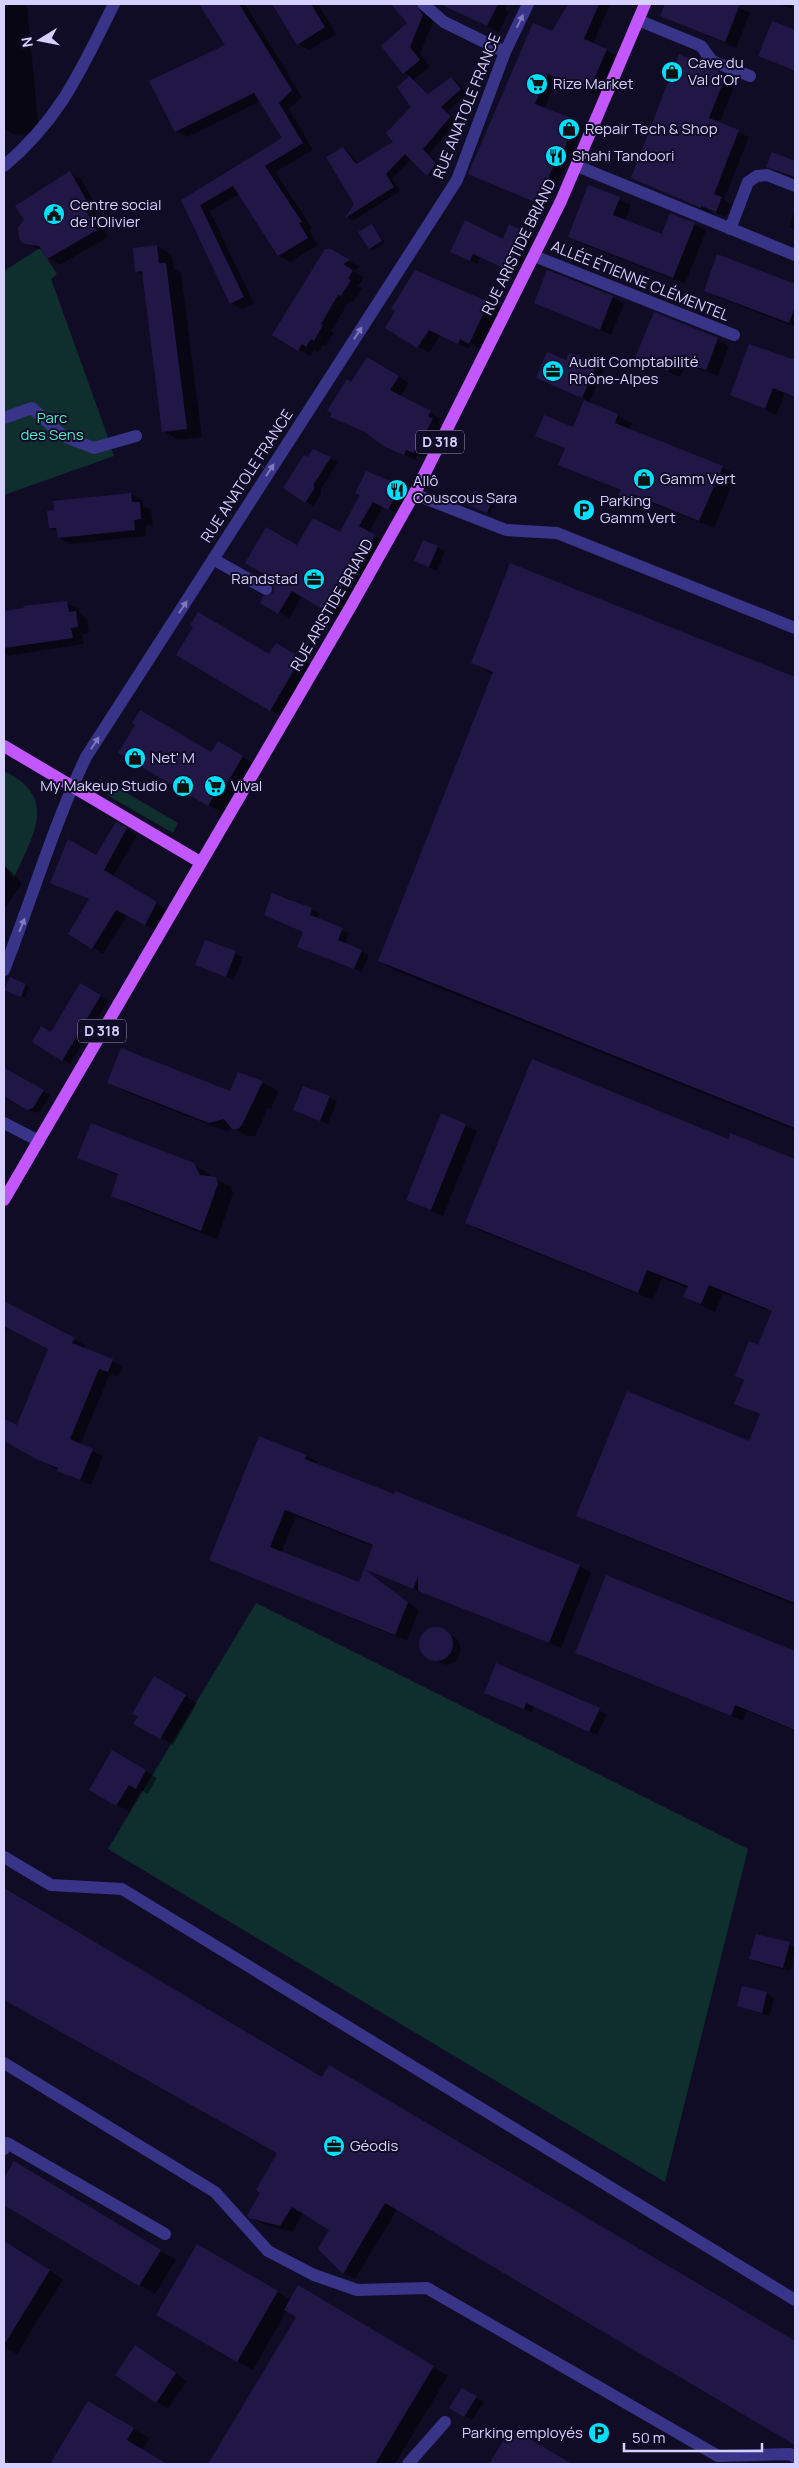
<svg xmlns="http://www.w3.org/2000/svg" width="799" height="2468" viewBox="0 0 799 2468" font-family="Manrope,sans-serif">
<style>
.green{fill:#0f2f2f}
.shadow{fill:#0007}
.building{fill:#211747}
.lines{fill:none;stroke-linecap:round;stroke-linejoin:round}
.minor{stroke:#383488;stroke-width:12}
.major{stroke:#c257ff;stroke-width:12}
.oneway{fill:#7f7abe}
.labels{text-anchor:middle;stroke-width:4;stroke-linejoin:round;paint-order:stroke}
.shield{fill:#110c25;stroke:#9b95be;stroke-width:1}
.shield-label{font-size:14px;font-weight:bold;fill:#d6d0ff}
.poi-label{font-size:15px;fill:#d6d0ff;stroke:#110c25;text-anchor:start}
.street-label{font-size:15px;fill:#d6d0ff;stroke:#110c25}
.park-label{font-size:15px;fill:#52e9c5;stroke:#110c25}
</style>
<rect width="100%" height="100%" fill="#110c25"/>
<path class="green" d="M40 248 57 274 51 279 109 440V450H112L114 456 4 495V271Z
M4 771C60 798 32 836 14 878L4 865Z
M113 785 178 823 173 833 107 795Z
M256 1603 748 1849 665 2182 108 1849Z"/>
<path class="shadow" d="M4 4H27L39 133 14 135 4 129Z
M201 4H245L302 97 289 109 313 150 275 172 312 228 309 230 318 245 290 262 279 256 240 194 210 211 254 304 242 309 231 303 182 200 283 139 261 101 187 137 176 131 227 46Z
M274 4H318L336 34 309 50 298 44Z
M393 4H417L416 6 426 11 433 22 420 54 430 66 413 80 430 95 451 78 458 82 467 94 448 111 457 121 429 154 443 167 434 179 412 159 392 178 400 191 353 221 347 217 355 204 343 148 350 153 359 164 395 142 413 108 399 88 410 76 404 73 409 23Z
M444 4H507L505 9 509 12 499 32Z
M569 4H610L593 44 616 55 598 95 557 78 544 109 584 126 546 207 470 173Z
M667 4H731L750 13 736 48 662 16Z
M778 4H794L792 9Z
M773 23 795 32V72L759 56Z
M725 76 736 82 719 124 749 137 724 200 731 204 726 217 712 211 711 213 632 178Z
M773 154 795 163V179L767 166Z
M70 173 81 179 99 210 94 213 108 237 60 265 48 258 44 251 25 243Z
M589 187 631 205 625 221 662 235 694 224 706 231 685 284 581 243 570 237Z
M795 210V230L789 227Z
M372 225 385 243 373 250 370 248Z
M509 226 532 238 516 273 480 257 477 264 459 255 504 241Z
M157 246 172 255 174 269 181 273 202 437 178 440 163 431 144 276 136 271Z
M331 250 360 267 353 271 364 278 358 286 362 288 353 302 350 300 331 331 334 333 325 346 323 345 318 352 314 350 310 356 298 350Z
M718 256 795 285V327L717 297 705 290Z
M415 271 500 309 481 349 471 344 469 349 440 335 429 353 387 327Z
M612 297 624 304 611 335 536 302Z
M717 339 729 346 718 376 687 364 680 377 636 357Z
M750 345 795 361V398L785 394 776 415 732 394Z
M367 358 409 383 400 397 441 419 438 423 443 426 425 458 417 455 415 460 394 450 371 435 331 416Z
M567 361 596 365 604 369 589 403 632 423 629 430 722 467 736 475 714 528 649 502 647 508 634 503 620 495 621 491 560 464 566 449 537 435 574 428 585 399 537 378Z
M313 451 338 462 321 489V494L313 506 284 488Z
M367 472 410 492 399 514 383 506 369 533 385 542 338 617 302 596 289 618 261 602 274 594 297 547 341 534 362 495Z
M475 492 496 502 490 514 473 506Z
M131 494 143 501V506L151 510 153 525 145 526 146 536 70 544 59 538 57 532 50 528Z
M424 541 445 551 437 571 415 560Z
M511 565 795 678V1130L394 970 379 961 493 674 472 663Z
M67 603 79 609 80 614 87 619 89 633 82 634 84 644 8 656 4 653V612Z
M276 645 316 667 286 719 178 655 270 656Z
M218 743 258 765 224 814 120 753 212 754Z
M117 824 137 835 113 877 166 909 156 930 127 915 103 954 70 933 90 900 51 882 96 856Z
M4 866 11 871 22 884 4 909Z
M283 896 312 909 319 913 317 919 349 933 345 944 369 955 362 972 306 950 304 932Z
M206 942 243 957 234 980 197 965Z
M11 979 29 987 25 998 9 991Z
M81 984 108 1001 70 1064 34 1042 52 1033Z
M4 1069 50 1095 40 1111 35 1113 4 1096Z
M108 1082 231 1092 262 1082 278 1091 271 1109 268 1108 255 1136H247L234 1129 225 1131 124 1091Z
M329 1097 337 1101 328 1124 295 1110Z
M465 1125 477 1131 443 1216 407 1199Z
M731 1135 795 1160V1605L592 1523 577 1515 750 1442 761 1416 735 1403 745 1381 736 1376 759 1346 772 1312 723 1293 715 1312 685 1297 688 1288 662 1278 653 1300 481 1231 467 1223 729 1140Z
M79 1157 193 1164 209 1174 211 1177 231 1187 233 1194 217 1239 128 1204 112 1195 119 1176Z
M4 1302 85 1345 83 1349 122 1366 118 1377 110 1374 80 1445 103 1456 91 1485 69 1476 4 1441V1420L17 1427 50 1349 7 1327 4 1334Z
M259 1437 307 1456 318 1462 317 1465 580 1566 591 1573 561 1648 377 1575 365 1568 374 1547 296 1516 281 1553 359 1584 376 1578 419 1610 407 1641 210 1559Z
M607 1576 795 1652V1731L747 1711 743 1721 588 1659 576 1653Z
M441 1628 458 1640 461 1650 455 1662 446 1665 425 1655 421 1649V1637L431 1630Z
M497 1664 607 1714 597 1735 534 1706 531 1712 485 1693Z
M154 1678 197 1703 173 1745 135 1723Z
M112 1752 157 1778 148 1794 141 1790 129 1812 90 1789Z
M4 1889 323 2079 329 2067 795 2342V2443L398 2208 355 2279 344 2273 331 2229 304 2213 292 2232 263 2224 250 2217 279 2153 4 1998Z
M789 1944 795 1947 791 1971 758 1963 751 1959Z
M743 1987 767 1993 774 1998 770 2016 739 2006Z
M14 2163 176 2260 155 2294 4 2203V2180Z
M4 2242 63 2279 17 2354 4 2347Z
M197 2245 291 2300 299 2287 448 2376 395 2464H210L297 2316 287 2310 253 2370 158 2314Z
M147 2354 187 2381 168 2409 116 2375Z
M462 2390 484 2402 472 2420 451 2408Z
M89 2403 149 2438 142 2450 166 2464H51Z
M512 2429 527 2438 570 2464H491Z"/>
<path class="building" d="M199 4H239L292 90 279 103 303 143 265 166 302 222 299 223 308 238 278 256 233 186 200 205 244 297 230 304 181 200 282 138 254 93 175 132 149 81 225 45Z
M272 4H311L325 27 297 45Z
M391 4H415L423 15 410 47 420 60 403 74 381 46 407 23Z
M440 4H498L487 26Z
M568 4H599L584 39 607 49 589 91 548 74 535 104 576 120 558 164 555 163 537 203 468 174 533 23 552 31Z
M665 4H740L725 42 660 16Z
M772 21 795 30V71L758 56Z
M679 54 726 75 709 118 739 130 714 194 722 197 716 212 701 206V208L631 178Z
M409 76 428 94 451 77 461 89 441 107 451 116 423 149 436 163 427 176 405 154 386 174 394 187 345 218 354 204 326 157 343 147 356 164 393 142 386 133 411 107 397 87Z
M772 152 795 161V177L766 167Z
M70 171 88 203 83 206 97 230 47 259 39 246 24 244 19 239 18 227 24 220 15 206Z
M588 185 620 197 613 215 662 234 670 213 695 223 673 278 568 237Z
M465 220 503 239 509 224 526 232 508 270 473 254 470 261 450 252Z
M372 224 382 241 369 249 358 232Z
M157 245 159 263H166L187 429 162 432 142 271 135 272 133 248Z
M325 249H331L350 260 343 264 353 270 348 279 351 280 341 296 338 295 321 324 323 325 314 341 311 339 306 347 302 344 298 351 272 335Z
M717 254 795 284V307L789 323 704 291Z
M415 270 489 302 469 344 460 339 458 344 429 330 417 348 385 328 395 311 391 309Z
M547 270 613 296 600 330 534 303Z
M654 312 718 338 706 370 675 358 668 371 635 358Z
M749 344 795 360V397L773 388 765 409 730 395Z
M547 352 566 360 569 353 577 355 597 364 582 398 536 378Z
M367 357 399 376 390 390 431 411 428 416 433 419 414 453 406 450 404 455 394 451 382 445 365 432 330 417 332 413 327 411 347 379 351 382Z
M584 400 618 414 615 423 723 466 699 521 635 495 633 501 618 495 621 490 558 465 565 448 535 436 544 415 573 427Z
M313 449 331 457 314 484V489L305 503 283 488 304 455 308 457Z
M366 471 401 485 388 510 373 502 359 526 375 535 368 548 365 547 327 612 292 591 278 614 260 603 263 596 273 593 274 588 271 583 274 580 245 563 266 527 297 545 313 518 340 532 360 495 355 493Z
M474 491 493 499 487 513 468 505Z
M131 493 132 502H140L141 519 134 520 135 530 58 538 56 528H49L47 511 54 510 53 501Z
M423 540 438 546 429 567 414 561Z
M510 563 795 677V1128L378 961 493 672 471 663Z
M67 601 69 612 76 611 78 627 71 628 73 638 4 648V611L24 608 23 606Z
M198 612 269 654 276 643 301 658 270 711 176 655 193 627 190 625Z
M140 710 211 752 218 741 243 756 223 790 219 787 208 806 118 753 135 725 132 723Z
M116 822 127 828 104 870 157 902 145 925 116 910 92 949 68 934 89 899 50 883 68 839 96 855Z
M272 893 312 908 310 915 343 928 338 940 362 950 354 969 297 947 303 932 264 915Z
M205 940 236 951 226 977 195 965Z
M10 977 26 984 21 997 4 990Z
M80 983 101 995 62 1061 32 1042 41 1026 51 1032Z
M121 1048 230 1091 238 1072 263 1081 242 1125 238 1129H232L224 1119 209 1123 107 1083Z
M532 1059 728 1139 730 1133 795 1159V1603L576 1516 627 1391 749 1441 760 1414 734 1404 744 1380 735 1376 749 1341 758 1345 772 1311 709 1285 701 1304 683 1297 688 1286 647 1270 638 1293 465 1223Z
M4 1068 44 1090 33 1108 27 1110 4 1096Z
M303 1086 330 1096 320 1121 293 1110Z
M441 1113 466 1124 431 1210 406 1200Z
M91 1123 194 1163 200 1175 216 1177 218 1184 201 1231 111 1196 118 1174 77 1158Z
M4 1301 75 1338 72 1343 113 1359 108 1372 99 1369 70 1439 93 1449 80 1480 57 1471 58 1468 36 1459 4 1441V1419L17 1425 48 1349 4 1326Z
M259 1436 307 1455 305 1459 394 1494 395 1491 580 1565 549 1643 418 1591V1577L413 1589 364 1569 373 1545 285 1510 270 1547 359 1582 364 1569 408 1602 395 1635 209 1560Z
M606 1575 795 1651V1730L735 1705 731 1716 575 1653Z
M419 1644a17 17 0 1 1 34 0a17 17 0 1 1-34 0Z
M496 1663 600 1708 589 1732 526 1703 524 1709 484 1693Z
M154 1676 186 1695 160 1739 133 1724 138 1716 132 1714Z
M112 1750 146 1770 136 1789 129 1785 116 1806 89 1790Z
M4 1888 322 2077 329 2065 795 2341V2445L385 2203 343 2274 318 2249 329 2230 292 2207 280 2226 249 2218 247 2216 260 2193 256 2190 277 2153 4 2000Z
M756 1934 790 1942 783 1968 749 1959Z
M742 1986 767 1992 762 2013 737 2006Z
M14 2161 161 2250 139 2286 4 2205V2178Z
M4 2241 50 2270 4 2345Z
M197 2244 278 2291 237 2362 156 2315Z
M298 2285 434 2366 375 2464H208L296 2317 284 2310Z
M135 2345 176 2373 156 2403 115 2375Z
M462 2388 477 2396 464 2417 449 2408Z
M88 2401 134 2428 127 2440 167 2464H50Z
M511 2428 572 2464H489Z"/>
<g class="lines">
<path class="minor" d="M423 4 444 22 505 52
M638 20 701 46 712 61 750 76
M4 166C62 117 81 69 114 4
M577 166 795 255
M730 229 748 182 757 176 767 175 795 186
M534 256 734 335
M4 418 32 408 63 436 94 448 136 436
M414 494 506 530 557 533 795 628
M213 559 266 589
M4 970C32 899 53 826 86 757L457 180 505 52 528 4
M4 1123 39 1141
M4 1857 51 1885 122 1889 795 2300
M4 2063 215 2192 268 2251 314 2275 357 2290 427 2288 718 2456 790 2454 795 2457
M4 2149 7 2143 165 2234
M408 2464 445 2422"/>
<path class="major" d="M4 746 200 862
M4 1200 351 606 418 487 561 201 645 4"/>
</g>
<defs><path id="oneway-solid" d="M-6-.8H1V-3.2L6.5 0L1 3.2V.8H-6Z" transform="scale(1.25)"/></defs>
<g class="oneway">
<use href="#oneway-solid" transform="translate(520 21) rotate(-65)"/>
<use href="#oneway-solid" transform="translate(358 333) rotate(-57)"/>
<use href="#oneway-solid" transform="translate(270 470) rotate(-57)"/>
<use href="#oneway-solid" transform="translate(183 607) rotate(-57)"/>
<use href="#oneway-solid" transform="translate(95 743) rotate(-57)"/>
<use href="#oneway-solid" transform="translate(22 925) rotate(-68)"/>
</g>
<defs>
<g id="shop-disc" transform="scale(1.125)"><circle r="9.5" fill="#00dffb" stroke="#110c25"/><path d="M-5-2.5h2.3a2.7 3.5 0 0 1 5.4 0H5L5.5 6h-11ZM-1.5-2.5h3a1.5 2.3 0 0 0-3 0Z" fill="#111"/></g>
<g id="supermarket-disc" transform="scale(1.125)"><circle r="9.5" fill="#00dffb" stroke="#110c25"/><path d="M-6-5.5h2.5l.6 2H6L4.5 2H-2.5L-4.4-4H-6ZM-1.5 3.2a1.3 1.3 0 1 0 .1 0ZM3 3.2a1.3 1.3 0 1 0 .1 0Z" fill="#111"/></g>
<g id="restaurant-disc" transform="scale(1.125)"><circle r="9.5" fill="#00dffb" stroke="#110c25"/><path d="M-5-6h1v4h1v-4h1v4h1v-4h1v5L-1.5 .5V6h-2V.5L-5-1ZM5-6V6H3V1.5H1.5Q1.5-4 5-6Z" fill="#111"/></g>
<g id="civic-disc" transform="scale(1.125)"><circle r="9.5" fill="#00dffb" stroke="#110c25"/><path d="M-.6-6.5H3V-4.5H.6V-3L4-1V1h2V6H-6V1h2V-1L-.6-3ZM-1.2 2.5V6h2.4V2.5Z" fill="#111"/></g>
<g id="office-disc" transform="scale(1.125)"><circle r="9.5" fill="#00dffb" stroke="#110c25"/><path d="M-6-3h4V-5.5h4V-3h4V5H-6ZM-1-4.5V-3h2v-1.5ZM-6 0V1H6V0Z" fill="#111"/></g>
<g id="parking-disc" transform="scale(1.125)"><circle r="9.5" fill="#00dffb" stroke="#110c25"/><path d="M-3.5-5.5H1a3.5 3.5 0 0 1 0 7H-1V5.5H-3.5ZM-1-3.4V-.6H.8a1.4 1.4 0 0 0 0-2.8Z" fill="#111"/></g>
</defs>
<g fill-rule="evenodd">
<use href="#shop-disc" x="672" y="72"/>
<use href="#supermarket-disc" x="537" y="84"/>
<use href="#shop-disc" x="569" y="129"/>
<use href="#restaurant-disc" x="556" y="156"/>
<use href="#civic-disc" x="54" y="214"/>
<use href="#office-disc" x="553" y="371"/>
<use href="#shop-disc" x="644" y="479"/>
<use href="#restaurant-disc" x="397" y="490"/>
<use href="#parking-disc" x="584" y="510"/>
<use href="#office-disc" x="314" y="579"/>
<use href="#shop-disc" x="135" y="758"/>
<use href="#shop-disc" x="183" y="786"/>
<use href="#supermarket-disc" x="215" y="786"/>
<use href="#office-disc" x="334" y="2146"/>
<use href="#parking-disc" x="599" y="2433"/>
</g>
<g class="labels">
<g class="shield">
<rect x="416" y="430.5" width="48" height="23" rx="4"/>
<rect x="78" y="1019.5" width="48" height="23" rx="4"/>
</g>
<g class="shield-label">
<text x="440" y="447">D 318</text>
<text x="102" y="1036">D 318</text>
</g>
<g class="poi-label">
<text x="688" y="68">Cave du<tspan x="688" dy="17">Val d'Or</tspan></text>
<text x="553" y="89">Rize Market</text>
<text x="585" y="134">Repair Tech &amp; Shop</text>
<text x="572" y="161">Shahi Tandoori</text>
<text x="70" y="210">Centre social<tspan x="70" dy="17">de l'Olivier</tspan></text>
<text x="569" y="367">Audit Comptabilité<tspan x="569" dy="17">Rhône-Alpes</tspan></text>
<text x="660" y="484">Gamm Vert</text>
<text x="413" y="486">Allô<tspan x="413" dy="17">Couscous Sara</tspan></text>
<text x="600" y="506">Parking<tspan x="600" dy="17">Gamm Vert</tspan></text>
<text x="298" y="584" text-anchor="end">Randstad</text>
<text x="151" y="763">Net' M</text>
<text x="167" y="791" text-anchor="end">My Makeup Studio</text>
<text x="231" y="791">Vival</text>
<text x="350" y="2151">Géodis</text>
<text x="583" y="2438" text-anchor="end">Parking employés</text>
</g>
<g class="street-label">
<text transform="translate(467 106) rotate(-68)" y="5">RUE ANATOLE FRANCE</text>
<text transform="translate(519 247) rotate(-64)" y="5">RUE ARISTIDE BRIAND</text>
<text transform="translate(640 281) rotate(22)" y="5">ALLÉE ÉTIENNE CLÉMENTEL</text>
<text transform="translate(247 476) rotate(-57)" y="5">RUE ANATOLE FRANCE</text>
<text transform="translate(332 605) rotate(-60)" y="5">RUE ARISTIDE BRIAND</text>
</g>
<g class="park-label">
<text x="52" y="423">Parc<tspan x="52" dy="17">des Sens</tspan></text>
</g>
</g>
<rect width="799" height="2468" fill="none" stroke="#d6d0ff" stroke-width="10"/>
<g transform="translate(40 40) rotate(260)" stroke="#110c25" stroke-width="4" paint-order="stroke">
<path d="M0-4L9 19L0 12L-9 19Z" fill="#d6d0ff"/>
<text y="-8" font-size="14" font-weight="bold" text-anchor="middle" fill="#d6d0ff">N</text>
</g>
<path d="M624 2443v8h138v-8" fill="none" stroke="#d6d0ff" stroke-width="2.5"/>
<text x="632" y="2443" font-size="15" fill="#d6d0ff" stroke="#110c25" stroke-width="4" paint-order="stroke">50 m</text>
</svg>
